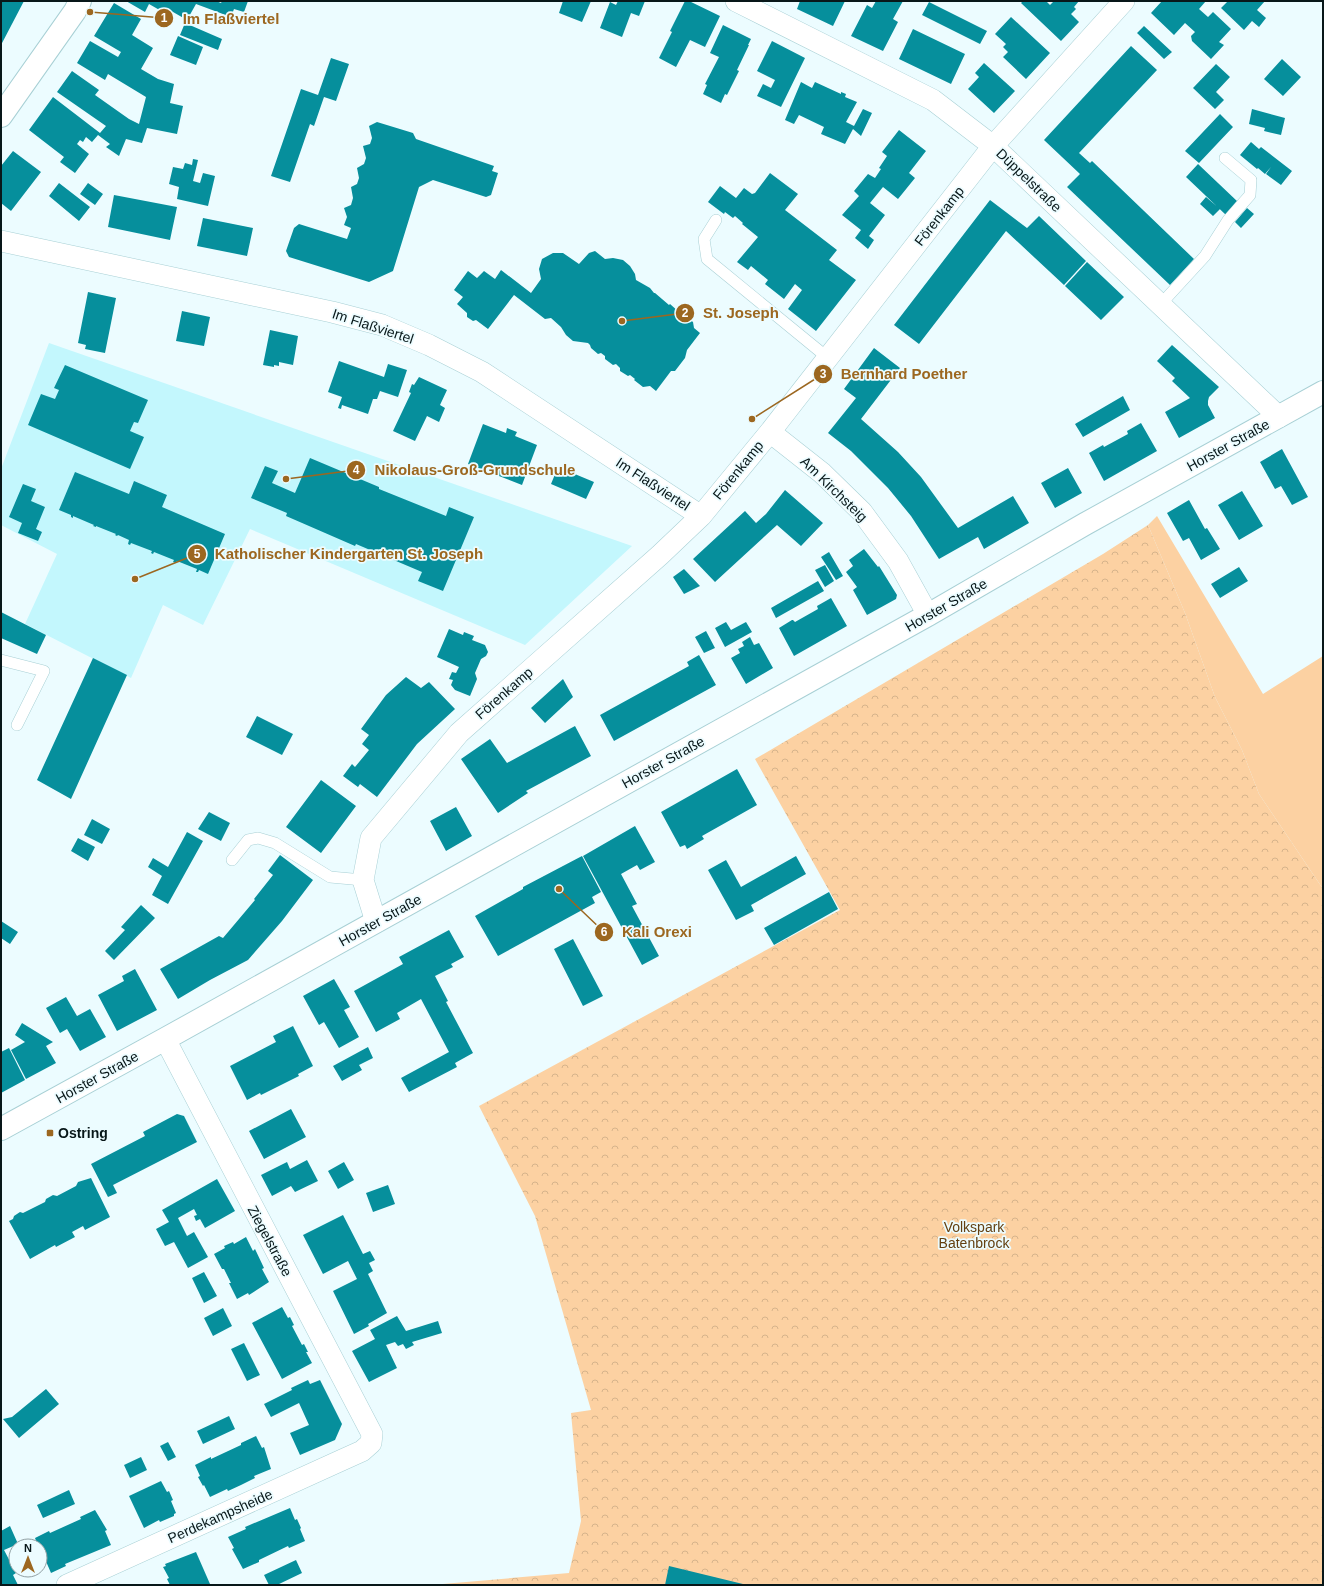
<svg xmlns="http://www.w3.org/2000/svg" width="1324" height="1586" viewBox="0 0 1324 1586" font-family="Helvetica,sans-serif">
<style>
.built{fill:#c3f7fd}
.park{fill:url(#park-crowns)}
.pitch{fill:#fcd1a2}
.building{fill:#068f9c}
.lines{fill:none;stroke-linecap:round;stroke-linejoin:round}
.lane-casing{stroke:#a8d0d5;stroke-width:12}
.street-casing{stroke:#a8d0d5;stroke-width:22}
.secondary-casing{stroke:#a8d0d5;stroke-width:24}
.lane{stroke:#fff;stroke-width:11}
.street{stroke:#fff;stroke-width:21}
.secondary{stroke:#fff;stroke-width:22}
.poi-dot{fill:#9c6720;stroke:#ecfcff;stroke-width:1.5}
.labels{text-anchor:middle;stroke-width:3.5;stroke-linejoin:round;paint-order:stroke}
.street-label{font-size:14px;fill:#081719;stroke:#ecfcff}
.poi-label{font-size:14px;font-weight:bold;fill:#081719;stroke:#ecfcff;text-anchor:start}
.park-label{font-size:14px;fill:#644011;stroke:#ecfcff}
.leader{fill:none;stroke:#9c6720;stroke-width:1.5}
.callout-dot{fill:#9c6720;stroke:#ecfcff;stroke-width:1.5}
.mark-label{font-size:12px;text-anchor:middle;font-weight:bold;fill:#fff}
.callout-label{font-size:15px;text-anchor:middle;font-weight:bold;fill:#9c6720;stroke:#ecfcff;stroke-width:3.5;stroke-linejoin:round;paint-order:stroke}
</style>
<defs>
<pattern id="park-crowns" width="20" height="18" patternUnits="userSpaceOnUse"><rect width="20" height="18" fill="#fcd1a2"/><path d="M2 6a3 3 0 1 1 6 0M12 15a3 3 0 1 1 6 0" fill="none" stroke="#d6b38b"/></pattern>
</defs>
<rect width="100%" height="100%" fill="#ecfcff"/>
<path class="built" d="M49 343 632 546 525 645 250 529 203 625 163 605 131 678 25 624 57 554 1 525V469Z"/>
<path class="park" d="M1148 525 1185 613 1215 697 1242 750 1259 794 1323 889V1585H431L569 1573 581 1521 571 1413 591 1410 535 1216 479 1106 840 910 755 759 1103 554Z"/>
<path class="pitch" d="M1157 516 1263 694 1323 656V889L1259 794 1242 750 1215 697 1185 613 1148 525Z"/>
<path class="building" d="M1 1H24L1 45Z
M126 1H216L221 3 222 1H248L244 12 234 9 231 17 196 4 187 20 166 8 163 12 149 4 145 12Z
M563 1H591L582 22 559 13Z
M618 1H645L639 16 631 13 622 37 600 28 610 2 616 5Z
M685 1H689L720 16 705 47 690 40 676 67 659 58 672 32 670 31Z
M800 1H845L833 26 797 9Z
M876 1H903L893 19 898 22 883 51 851 36 867 5 872 8Z
M1023 1H1046L1050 5 1054 1H1079L1074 7 1076 9 1071 14 1079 22 1061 41 1021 3Z
M1162 1H1206L1199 9 1208 17 1213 12 1231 29 1219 42 1224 45 1211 59 1192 41 1191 36 1195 32 1185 23 1174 35 1151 13Z
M1228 1H1265L1257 10 1266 18 1259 27 1252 21 1244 30 1221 8Z
M929 2 987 31 980 44 922 15Z
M114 3 141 19 132 35 153 48 141 69 158 79 174 84 170 103 183 106 177 134 147 128 142 143 126 139 119 156 106 147 110 144 98 135 92 142 86 137 83 142 80 140 77 144 89 154 75 173 60 162 64 157 29 130 53 97 100 133 106 126 57 92 72 71 99 90 95 95 129 119 139 124 146 97 108 74 105 80 77 63 90 41 118 57 121 52 94 36Z
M1011 17 1050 53 1026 79 1003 57 1008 52 1003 47 1006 44 995 34Z
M185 23 222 39 218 50 180 35Z
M723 25 751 39 748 45H749L737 70 739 71 727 95 725 94 721 103 703 94 707 85 705 84 719 57 710 53Z
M1144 26 1172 52 1164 59 1137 33Z
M913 29 965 54 951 84 899 59Z
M178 36 203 47 196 65 170 55Z
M772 41 805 58 781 107 757 96 763 84 771 88 775 80 757 71Z
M1131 46 1157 70 1079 153 1090 163 1092 161 1194 259 1170 285 1067 187 1080 174 1044 140Z
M331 58 349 64 336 101 324 97 314 126 310 124 290 182 271 176 301 89 318 95Z
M1282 59 1301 77 1283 96 1264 79Z
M984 63 1015 91 994 113 968 89 979 77 975 73Z
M1216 64 1230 77 1216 92 1224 100 1215 109 1193 88Z
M801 82 812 88 815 82 841 94V92L846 94 845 97 857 102 846 122 854 126 863 109 872 113 861 136 853 129 845 144 821 134 824 127 799 115 794 124 785 120Z
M1252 109 1285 118 1281 135 1264 131 1265 128 1249 124Z
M1220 114 1233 127 1199 163 1185 151Z
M377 122 413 133 416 139 494 166 492 171 498 173 491 195 486 197 433 180 419 187 393 271 369 282 289 257 286 251 294 228 299 224 347 239 351 228 344 225 347 217 344 208 351 205 353 198 351 187 357 184 359 178 357 168 364 164 366 158 363 146 370 144 372 138 369 126Z
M899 130 926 151 909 173 915 178 898 199 883 187 870 203 885 215 869 236 874 240 868 249 855 238 861 230 842 215 859 196 854 191 868 174 875 178 881 169 879 168 887 156 882 152Z
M1251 142 1259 149 1261 147 1292 171 1281 185 1266 174 1271 167 1265 174 1258 168 1257 169 1240 155Z
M13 151 41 172 11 211 1 203V166Z
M193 159 198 160 193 181 200 183 203 173 215 176 208 206 177 199 179 187 169 184 173 167 183 169 185 163 192 165Z
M1198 164 1238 202 1226 215 1186 177Z
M770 173 798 194 785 210 837 250 829 260 856 280 816 331 788 309 802 290 795 284 784 299 765 284 768 280 751 266 748 270 737 262 758 237 742 224 743 223 735 216 733 218 725 212 724 214 708 202 720 186 736 198 744 188 752 194 755 193Z
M59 183 90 207 79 221 49 196Z
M88 183 103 194 95 205 80 194Z
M114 195 177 207 170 240 108 227Z
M1206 197 1220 209 1213 216 1200 204Z
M990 200 1027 228 1039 216 1086 261 1064 285 1006 231 919 344 894 325Z
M1247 208 1254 214 1241 228 1235 222Z
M203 218 253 228 247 256 197 246Z
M595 251 605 259 613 258 623 260 630 266 635 274 636 280 650 288 654 293H655L669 305 670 304 679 312 683 316H685L693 322 694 328 700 333 687 350 685 358 675 371H671L656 391 650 386 643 387 634 380 635 379 630 375 628 376 620 371V368L616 364 613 365 605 359V356L601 353 598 354 591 348 590 345 588 343 573 341 566 335 561 327 551 318 545 319 514 295 488 329 476 320 473 321 467 317V313L457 304 463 297 454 290 468 271 477 278 484 271 495 279 501 270 531 293 541 279 539 269 542 259 553 253H563L579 264 589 253Z
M1087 262 1124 297 1101 320 1065 286Z
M88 292 116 298 105 353 85 349 86 345 78 343Z
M182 311 210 317 204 346 176 341Z
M270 330 298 336 293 365 279 362V366L274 365V367L263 365Z
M1172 345 1219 387 1209 397 1208 401V405L1215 418 1179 438 1165 412 1190 398 1172 381 1175 378 1157 361Z
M874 348 900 368 861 419 898 452 921 477 958 528 1013 496 1029 523 984 549 978 537 939 559 911 516 888 488 851 451 828 433 856 398 844 389Z
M339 361 384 377 388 364 407 370 398 397 380 391 377 399H373L368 414 342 405 341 409 338 408 342 397 328 392Z
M65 365 148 400 138 423 134 422 130 431 144 437 130 469 28 425 41 394 55 399 59 390 54 388Z
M419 377 447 390 440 405 445 408 439 422 427 416 415 441 393 431 411 393 409 392 412 384 414 385Z
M1123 396 1130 410 1083 437 1075 424Z
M1141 423 1157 451 1104 481 1089 453 1103 445 1104 447 1128 434 1127 431Z
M483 424 506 433 507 428 517 432 515 436 537 445 522 485 468 464Z
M1282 449 1308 497 1292 505 1281 486 1275 489 1260 462Z
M310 458 379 487V489L446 516 449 507 474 517 443 591 418 581 422 572 356 544 355 546 286 516 287 513 251 498 265 466 278 471 272 483 295 493Z
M558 467 594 482 586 499 551 484Z
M1068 468 1082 493 1055 508 1041 483Z
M75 472 129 494 134 481 167 495 162 507 225 534 208 574 199 570 198 572H196L197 569 177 561 176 563 173 562 174 560 154 552 153 554 151 553 152 551 131 543 130 545 128 544 129 540 118 535 117 536 115 535 116 534 96 526V527L93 526 94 525 73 516V518L71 517V515L59 510Z
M23 484 36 489 31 501 45 507 36 529 42 532 38 541 18 533 22 523 9 517Z
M785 490 823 523 801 546 777 525 715 582 693 559 745 511 756 523 766 514Z
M1242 491 1263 526 1239 540 1218 505Z
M1189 500 1205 529 1207 528 1220 549 1201 560 1189 538 1183 541 1167 513Z
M864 549 878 567 879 566 897 595 896 599 867 615 853 590 857 587 846 572 853 566 849 560Z
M829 552 843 576 836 580 821 557Z
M825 565 834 581 825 587 815 570Z
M1239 567 1248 581 1220 598 1211 584Z
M684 569 700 586 684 594 673 577Z
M818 581 824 591 776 618 771 608Z
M831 598 847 626 794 656 779 628 792 620H793L795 622 818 609 817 606Z
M1 612 46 635 37 654 1 638Z
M726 622 731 630 746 622 752 632 725 647 715 628Z
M449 629 463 635 464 632 474 636 472 640 485 645 488 652 486 656 481 659 475 673 477 679 470 696 455 690 451 685 453 680 449 679 452 672 456 673 459 667 437 657Z
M706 631 715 648 704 653 695 637Z
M750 637 754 645 759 643 773 668 746 684 731 658 740 653 738 649 744 646 742 642Z
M699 655 716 685 614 741 600 715 689 666 687 662Z
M93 658 127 675 71 799 37 780Z
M406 677 421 688 429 682 455 709 417 744 377 797 360 784 358 787 343 776 352 764 355 767 369 750 362 744 369 735 361 729 386 695Z
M563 679 573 697 545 723 531 708Z
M257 716 293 734 282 755 246 737Z
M575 726 591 756 526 791 528 793 498 813 461 759 490 739 507 763Z
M737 769 757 805 702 836 704 839 687 849 685 845 680 847 661 812Z
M321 780 356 806 321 853 286 827Z
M456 807 472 836 446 851 430 821Z
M209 812 230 823 221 841 198 829Z
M92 819 110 829 102 844 84 835Z
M635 826 655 862 640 870 637 865 621 874 637 904 632 906 659 956 642 965 583 856Z
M187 832 203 841 168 904 152 895 162 876 148 867 153 858 168 867Z
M78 838 95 847 88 861 71 851Z
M280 855 313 880 282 921 248 960 210 980 178 999 160 969 219 936 223 938 255 900 254 899 273 875 268 871Z
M582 856 601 892 592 897 595 903 498 956 475 916 523 889V887Z
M796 856 806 874 751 905 754 911 736 920 708 870 726 860 741 887Z
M829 892 838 909 774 945 764 928Z
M141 905 155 918 114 960 105 951 125 930 121 927Z
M1 921 18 932 10 944 1 938Z
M449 930 464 957 451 964 453 967 435 976 448 1001 446 1002 473 1053 455 1063 457 1067 409 1092 401 1078 449 1052 421 999 397 1013 400 1019 376 1032 354 991 403 964 399 957Z
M573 939 603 996 583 1006 554 949Z
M135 969 157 1010 117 1031 98 995 124 981 122 976Z
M334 979 350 1007 344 1010 359 1037 339 1048 324 1022 319 1025 303 996Z
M66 997 77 1016 90 1009 106 1037 80 1051 67 1029 60 1033 46 1008Z
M22 1023 53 1042 46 1046 56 1063 26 1079 11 1050 25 1042 15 1035Z
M293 1026 313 1066 298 1074 299 1076 261 1095 260 1093 247 1100 230 1066 276 1042 273 1036Z
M368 1047 373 1058 359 1065 362 1070 342 1081 333 1066Z
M9 1048 25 1080 1 1093V1052Z
M291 1109 306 1137 264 1159 249 1131Z
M177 1114 184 1116 197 1142 113 1185 117 1193 108 1197 91 1164 145 1136 143 1132Z
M307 1160 318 1181 295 1192 291 1186 272 1196 261 1175 287 1162 290 1169Z
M344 1162 354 1180 338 1189 328 1171Z
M91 1178 110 1217 85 1230 83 1226 72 1232 75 1237 56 1247 55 1245 30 1259 9 1221 13 1219 14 1216 20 1212 23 1213 45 1202 46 1199 53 1195 57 1196 76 1186 78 1182Z
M217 1179 235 1211 205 1228 200 1219 196 1221 194 1216 197 1215 194 1209 178 1218 187 1236 194 1232 208 1257 188 1268 174 1242 165 1246 156 1229 169 1222 162 1210Z
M388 1185 395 1204 373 1212 366 1193Z
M343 1215 363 1254 370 1251 375 1260 369 1263 373 1271 368 1274 387 1313 368 1324 369 1326 354 1334 333 1291 357 1279 348 1261 323 1274 303 1235Z
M246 1237 253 1251 255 1249 264 1268 262 1269 269 1282 249 1295 248 1293 237 1299 229 1283H231L224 1269H222L214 1254 225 1248 224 1246 233 1242 234 1244Z
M204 1272 217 1296 204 1303 192 1278Z
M282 1307 288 1318 290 1317 294 1325 292 1326 302 1345 304 1344 308 1352H306L312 1363 282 1379 252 1323Z
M223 1308 232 1326 213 1336 204 1318Z
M397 1316 406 1331 438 1321 442 1333 412 1342 414 1345 406 1349 403 1344 398 1346 395 1342 386 1345 397 1368 369 1382 352 1351 375 1339 370 1330Z
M244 1343 260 1375 247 1381 231 1349Z
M308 1380 310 1384 320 1380 342 1424 335 1440 300 1455 290 1433 309 1425 299 1403 271 1417 264 1404 292 1390 291 1388Z
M46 1389 59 1404 19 1438 3 1419 12 1417Z
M229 1416 235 1429 203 1444 197 1431Z
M256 1436 262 1448 264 1447 271 1469 254 1476 255 1478 241 1485 228 1491 227 1489 210 1497 204 1485 203 1486 198 1477 200 1476 195 1465 211 1457V1459L241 1445V1443Z
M168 1442 176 1457 168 1461 160 1446Z
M141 1457 147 1470 130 1478 124 1465Z
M161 1481 167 1492 169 1491 173 1500 171 1501 176 1513 174 1514V1516L160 1522 159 1520 144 1528 129 1496Z
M69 1490 75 1504 43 1518 37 1505Z
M290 1508 295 1520 297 1519 301 1528 300 1529 305 1541 289 1548 288 1546 259 1560V1562L243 1569 232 1549 234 1548 228 1537 246 1529 245 1527Z
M95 1510 107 1530 105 1531 111 1545 65 1564 66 1566 51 1573 45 1559 43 1560 40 1554V1546H38L35 1538 49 1531 50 1533 81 1519 80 1517Z
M10 1526 18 1544 4 1550 16 1573 13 1575 18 1585H1V1531Z
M196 1552 210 1584 170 1585 167 1579 169 1578 163 1567 166 1566 165 1564Z
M296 1560 302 1573 277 1585H269L264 1575Z
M669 1566 743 1584V1585H665Z"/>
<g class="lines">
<g class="lane-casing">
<path id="lane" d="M716 220 704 239 707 259 828 358
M1160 305 1205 256 1228 220 1250 195 1251 180 1225 158
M1 660 44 671 17 725
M232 860 248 840 258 838 275 843 330 877 363 880"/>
</g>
<g class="street-casing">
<path id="street" d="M736 1 933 100 993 146 1279 417
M1 241 332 312 382 325 429 345 482 372 701 516
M770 432 822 473 862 512 898 561 928 615
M376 922 363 880 371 838 459 733 660 555 701 516 770 432 993 146 1124 1
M67 1585 342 1460 362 1451 371 1443 372 1434 165 1039"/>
</g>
<g class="secondary-casing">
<path id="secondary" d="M1 116 75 11 80 1
M1 1129 165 1039 928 615 1085 524 1323 392"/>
</g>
<use href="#lane" class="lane"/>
<use href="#street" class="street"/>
<use href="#secondary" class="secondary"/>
</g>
<rect class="poi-dot" x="46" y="1129" width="8" height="8" rx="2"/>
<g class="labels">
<g class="street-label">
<text transform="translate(1029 180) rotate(44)" y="5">Düppelstraße</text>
<text transform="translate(939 216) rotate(-52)" y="5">Förenkamp</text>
<text transform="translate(373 326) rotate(18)" y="5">Im Flaßviertel</text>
<text transform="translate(1228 445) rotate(-29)" y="5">Horster Straße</text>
<text transform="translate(738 470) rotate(-51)" y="5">Förenkamp</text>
<text transform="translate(653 484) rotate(33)" y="5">Im Flaßviertel</text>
<text transform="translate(834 489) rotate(44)" y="5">Am Kirchsteig</text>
<text transform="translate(946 605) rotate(-30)" y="5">Horster Straße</text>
<text transform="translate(504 693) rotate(-41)" y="5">Förenkamp</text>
<text transform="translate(663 762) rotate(-29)" y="5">Horster Straße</text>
<text transform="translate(380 920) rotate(-29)" y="5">Horster Straße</text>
<text transform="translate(97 1077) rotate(-29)" y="5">Horster Straße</text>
<text transform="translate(270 1241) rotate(62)" y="5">Ziegelstraße</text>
<text transform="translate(220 1516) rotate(-24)" y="5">Perdekampsheide</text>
</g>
<g class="poi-label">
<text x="58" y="1138">Ostring</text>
</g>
<g class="park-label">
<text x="974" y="1232">Volkspark<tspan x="974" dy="16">Batenbrock</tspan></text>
</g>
</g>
<path class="leader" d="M90 12L164 18M622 321L685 313M752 419L823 374M286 479L356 470M135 579L197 554M559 889L604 932"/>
<g class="callout-dot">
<circle cx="90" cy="12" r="4"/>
<circle cx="622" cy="321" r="4"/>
<circle cx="752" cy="419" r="4"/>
<circle cx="286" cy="479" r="4"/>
<circle cx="135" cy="579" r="4"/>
<circle cx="559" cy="889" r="4"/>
<circle cx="164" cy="18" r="10"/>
<circle cx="685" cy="313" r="10"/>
<circle cx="823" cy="374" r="10"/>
<circle cx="356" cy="470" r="10"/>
<circle cx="197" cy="554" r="10"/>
<circle cx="604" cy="932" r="10"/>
</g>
<g class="mark-label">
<text x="164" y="22">1</text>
<text x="685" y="317">2</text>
<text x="823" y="378">3</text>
<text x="356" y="474">4</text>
<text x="197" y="558">5</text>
<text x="604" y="936">6</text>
</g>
<g class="callout-label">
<text x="231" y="24">Im Flaßviertel</text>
<text x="741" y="318">St. Joseph</text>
<text x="904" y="379">Bernhard Poether</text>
<text x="475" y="475">Nikolaus-Groß-Grundschule</text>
<text x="349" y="559">Katholischer Kindergarten St. Joseph</text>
<text x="657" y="937">Kali Orexi</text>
</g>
<rect width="1324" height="1586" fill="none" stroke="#081719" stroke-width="4"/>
<g transform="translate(28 1558)"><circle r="19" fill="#ecfcff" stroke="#91a0a3"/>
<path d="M0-3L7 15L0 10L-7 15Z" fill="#9c6720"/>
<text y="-6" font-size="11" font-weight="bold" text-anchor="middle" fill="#081719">N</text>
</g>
</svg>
